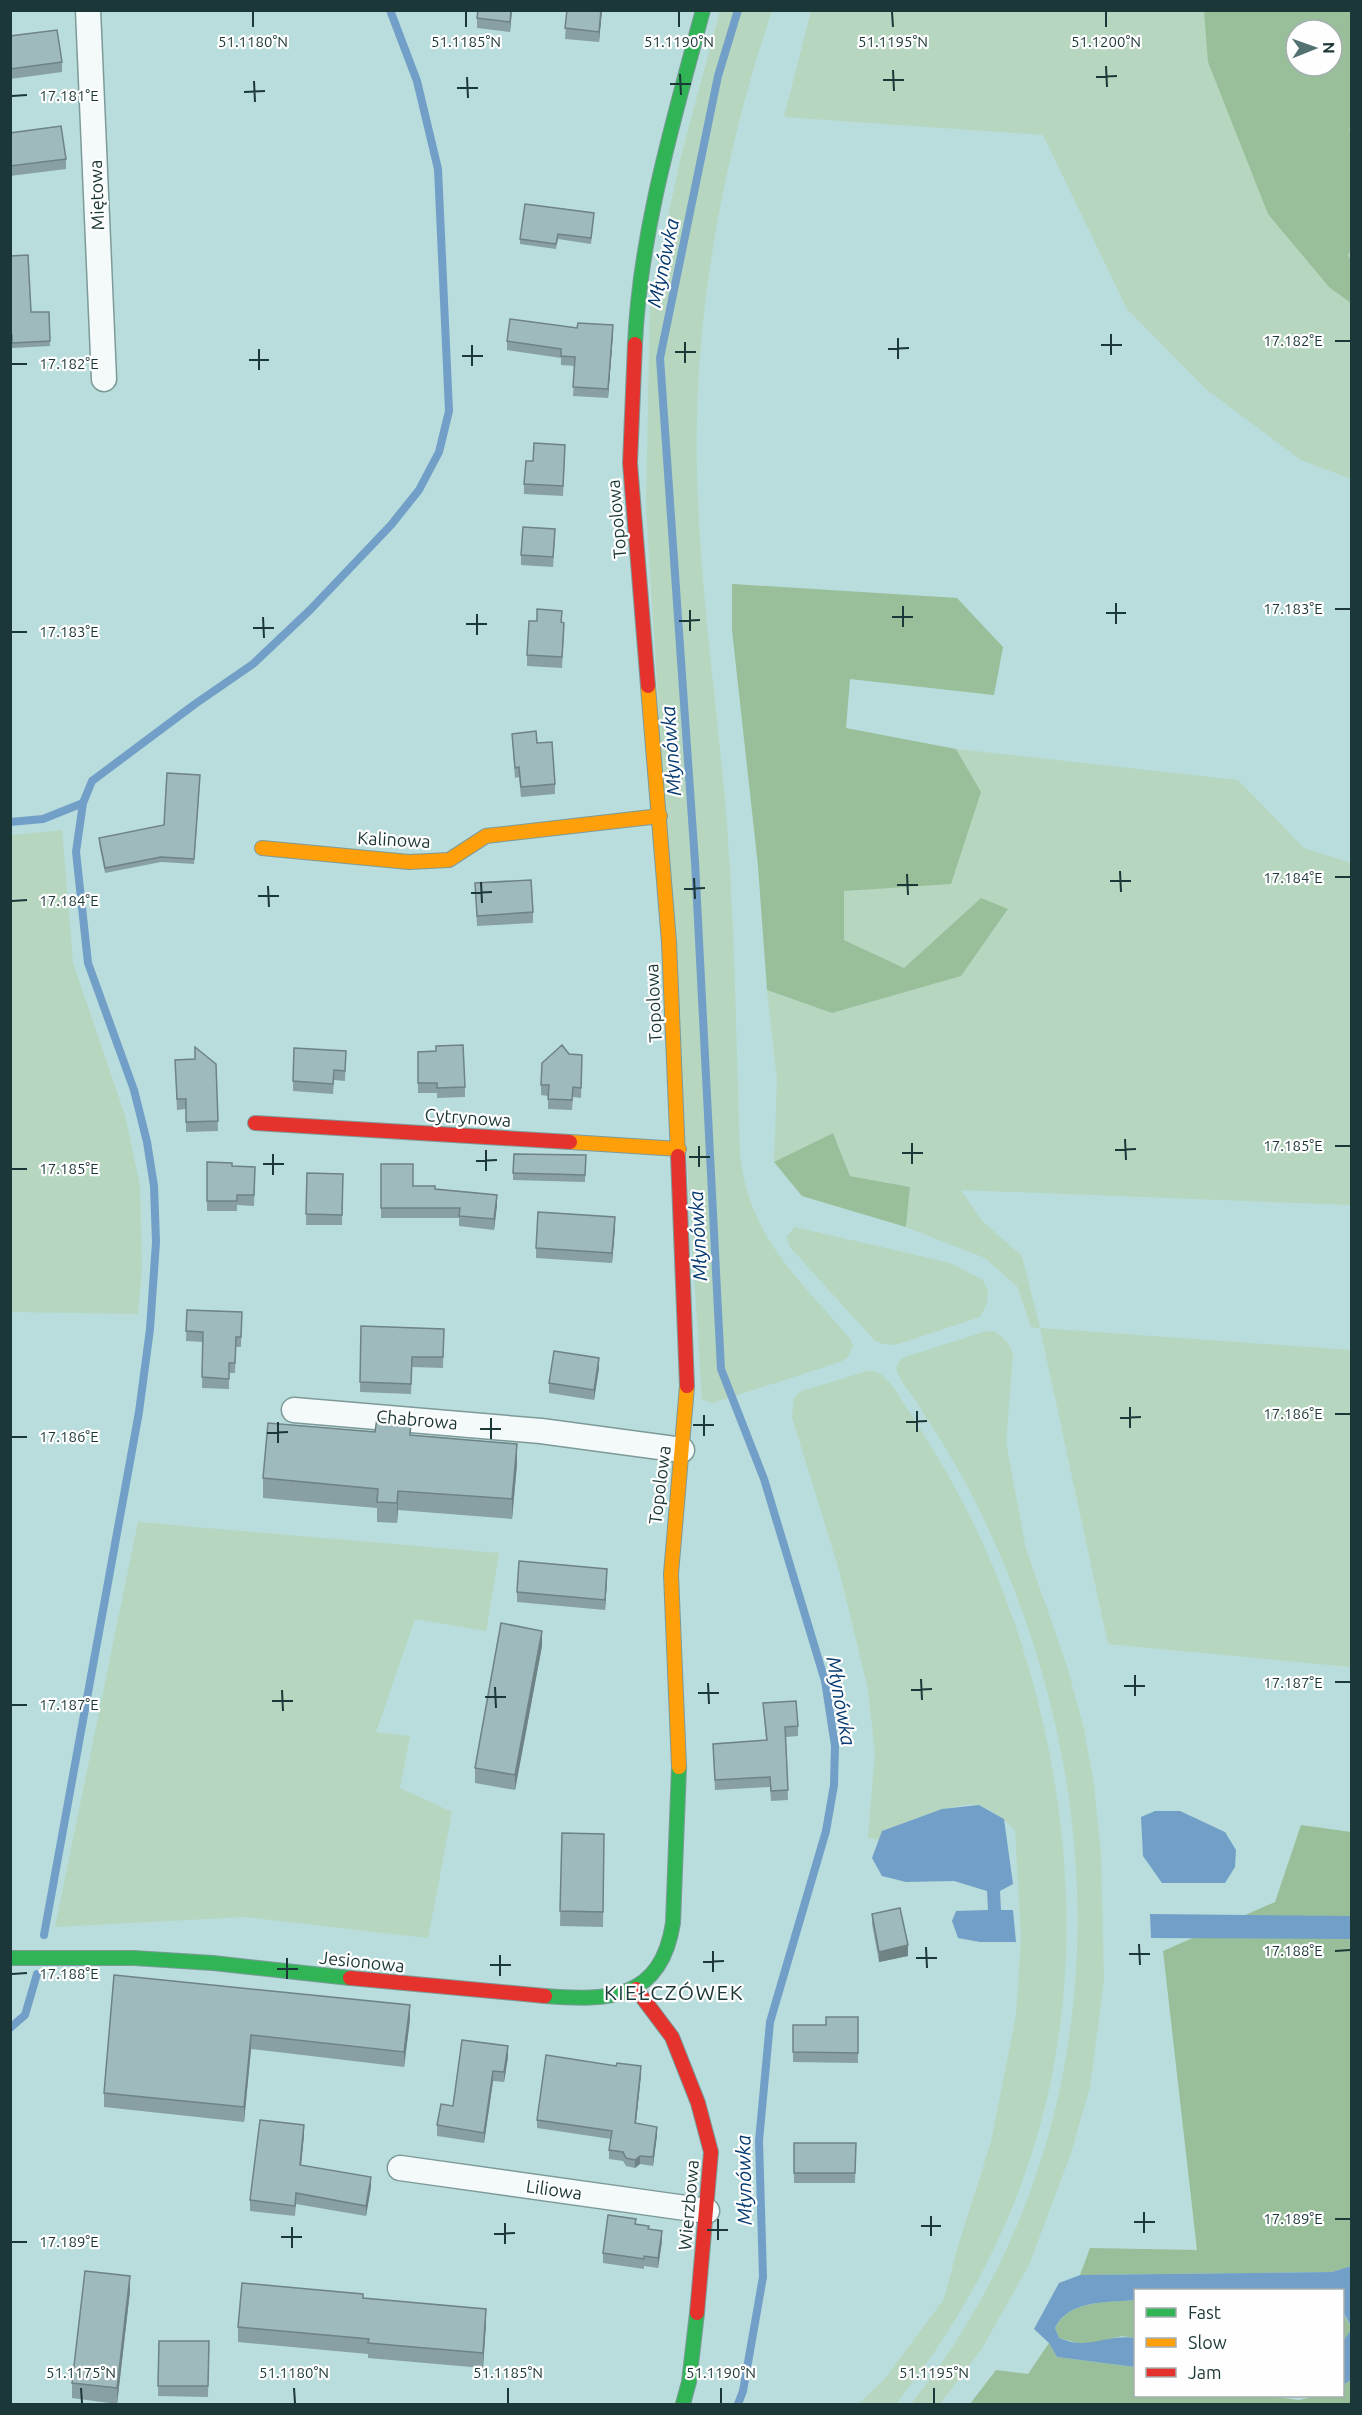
<svg xmlns="http://www.w3.org/2000/svg" width="1362" height="2415" viewBox="0 0 1362 2415" font-family="Ubuntu,sans-serif">
<style>
.green{fill:#b7d6bf;fill-rule:evenodd}
.forest{fill:#98bf99;fill-rule:evenodd}
.water{fill:#729fc7}
.lines{fill:none;stroke-linecap:round;stroke-linejoin:round}
.stream{stroke:#729fc7;stroke-width:8}
.street-casing{stroke:#7d9a99;stroke-width:27}
.fast-casing{stroke:#7d9a99;stroke-width:16}
.slow-casing{stroke:#7d9a99;stroke-width:16}
.jam-casing{stroke:#7d9a99;stroke-width:16}
.street{stroke:#f4fafa;stroke-width:24}
.fast{stroke:#30b455;stroke-width:14}
.slow{stroke:#ff9f0a;stroke-width:14}
.jam{stroke:#e5322d;stroke-width:14}
.wall{fill:#88a0a3}
.shaded-wall{fill:#6f8284}
.building{fill:#9ebabd;stroke:#6f8284;stroke-width:1.5}
.ticks{fill:none;stroke:#1c3737;stroke-width:2}
.labels{text-anchor:middle;stroke-width:4.5;stroke-linejoin:round;paint-order:stroke}
.street-label{font-size:18px;fill:#1c3737;stroke:#fefefe}
.water-label{font-size:20px;font-style:italic;fill:#05396f;stroke:#fefefe}
.quarter-label{font-size:21px;letter-spacing:1.5px;fill:#1c3737;stroke:#fefefe}
.ticks-label{font-size:15px;text-anchor:middle;fill:#1c3737;stroke:#fefefe;stroke-width:4.5;stroke-linejoin:round;paint-order:stroke}
</style>
<rect width="100%" height="100%" fill="#b8dddc"/>
<path class="green" d="M720 11H772C729 136 699 287 697 420 694 551 715 682 726 813 735 926 736 1041 740 1155 750 1240 799 1278 851 1340L853 1346 847 1358 840 1362 713 1403 702 1400 646 507 650 302 680 160Z
M811 11H1351V479L1301 460 1206 389 1127 309 1043 135 784 117ZM1296 30H1332V66H1296Z
M956 749 1238 780 1304 848 1351 863V1205L961 1190 982 1221 1022 1256 1040 1328 1351 1350V1667L1108 1644 1040 1328 1031 1327 1017 1286 985 1258 906 1227 910 1187 850 1176 833 1133 774 1162 777 1080 767 990 832 1013 961 975 1008 910 981 898 904 968 844 940V891L981 792Z
M62 830 73 963 125 1115 140 1186 142 1267 138 1314 11 1312V835Z
M795 1227 950 1263 983 1280 988 1291 987 1303 980 1317 895 1345 883 1344 875 1341 789 1246 787 1236Z
M993 1331C1004 1337 1009 1343 1013 1354L1006 1442 1026 1549 1067 1666 1084 1729 1094 1785 1101 1855 1104 1980 1090 2087 1071 2153 1029 2265 981 2350 940 2404H911C1100 2166 1121 1857 1010 1579 993 1537 973 1493 949 1454 938 1434 925 1416 913 1397 907 1388 899 1379 896 1368L902 1358 984 1332Z
M868 1371C874 1371 879 1372 884 1377 895 1387 902 1401 910 1413 925 1437 941 1461 954 1486 1002 1573 1034 1669 1052 1767 1094 2004 1045 2216 896 2404H858L883 2381 944 2299 958 2246 991 2142 1016 2015 1021 1938 1015 1830C1005 1820 994 1811 981 1806 961 1798 903 1824 882 1831L879 1840 868 1837 875 1754 868 1689 839 1570 792 1417 794 1398 801 1391Z
M138 1522 499 1553 486 1631 415 1619 376 1732 410 1736 400 1788 452 1812 428 1938 245 1917 55 1927Z"/>
<path class="forest" d="M1204 11H1351L1352 127 1349 128 1352 137V247L1348 255 1351 262V303L1329 287 1268 214 1208 62ZM1296 30H1332V66H1296Z
M732 584 957 598 1003 647 994 695 850 679 846 728 956 749 981 792 951 884 844 891V940L904 968 981 898 1008 909 961 976 832 1013 767 990 758 866 732 630Z
M833 1133 850 1176 910 1187 906 1227 802 1196 774 1162Z
M1301 1825 1351 1832V2266L1332 2272 1080 2275 1090 2248 1197 2250 1163 1951 1275 1902Z
M1135 2300V2338L1122 2336 1085 2345 1059 2338 1055 2328C1070 2299 1106 2303 1135 2300Z
M1342 2312C1352 2328 1354 2327 1343 2341Z
M1049 2343 1057 2357 1135 2367 1136 2396H1269L1299 2400 1317 2396H1342L1343 2385 1351 2380V2404H970L996 2370 1028 2374Z"/>
<path class="water" d="M979 1805 1004 1819 1013 1884 1000 1891 1001 1910H1013L1016 1942H980L958 1938 952 1921 956 1911 988 1910 987 1891 954 1881 906 1882 882 1876 872 1858 882 1831 942 1809Z
M1155 1811H1180L1225 1832 1236 1850 1235 1867 1225 1883H1162L1143 1856 1141 1817Z
M1150 1914 1351 1916V1939L1151 1938Z
M1351 2266V2326L1343 2312 1342 2290H1136L1135 2300C1107 2303 1069 2299 1055 2328L1059 2338C1091 2351 1104 2334 1135 2338V2367L1057 2357 1049 2343 1034 2329 1059 2283 1080 2275 1332 2272Z
M1351 2330V2380L1343 2385V2341Z"/>
<g class="lines">
<path class="stream" d="M10 822 43 819 83 803
M44 1935 139 1412 150 1329 156 1242 154 1186 147 1142 134 1090 88 963 76 852 83 803 92 781 195 704 253 664 310 610 391 525 419 490 439 452 449 411 438 169 417 81 390 10
M10 2028 25 2015 37 1974
M738 2404 743 2391 763 2277 759 2141 770 2022 826 1831 834 1785 835 1746 825 1681 764 1479 721 1369 695 862 660 358 718 76 738 10"/>
<g class="street-casing">
<path id="street" d="M88 10 104 379
M294 1410 541 1431 682 1450
M400 2168 707 2211"/>
</g>
<g class="fast-casing">
<path id="fast" d="M635 344C640 231 674 119 703 10
M10 1958H134L213 1963 350 1978
M545 1996C609 2001 661 2000 673 1923L679 1767
M683 2404 689 2382 697 2313"/>
</g>
<g class="slow-casing">
<path id="slow" d="M648 686 669 942 678 1156
M262 848 409 862 449 860 486 836 660 816
M570 1142 679 1149
M679 1767 671 1574 687 1386"/>
</g>
<g class="jam-casing">
<path id="jam" d="M635 344 630 463 648 686
M255 1123 570 1142
M678 1156 687 1386
M350 1978 545 1996
M636 1989 672 2037 698 2103 711 2152 697 2313"/>
</g>
<use href="#street" class="street"/>
<use href="#fast" class="fast"/>
<use href="#slow" class="slow"/>
<use href="#jam" class="jam"/>
</g>
<path class="wall" d="M512 10 510 32 477 28V18Z
M567 10H602L599 42 565 39Z
M10 36 62 62V72L10 79Z
M10 133 66 159V169L10 176Z
M594 218 591 244 558 239 556 249 520 244V239Z
M10 256 31 312H49L50 346 12 348V340H10Z
M613 334 608 398 573 396 575 366 561 365V358L507 350V341Z
M565 455 563 496 524 494V484L533 461Z
M555 539 553 567 521 565V555Z
M562 622 564 633 562 668 527 666V655Z
M512 734 537 743 555 784V794L521 797 519 777 515 778Z
M200 780 194 864 161 862 105 873 99 843V838L164 825Z
M475 883 533 912V923L477 926Z
M346 1051 345 1081 334 1080 333 1094 293 1091V1081Z
M418 1052 465 1087V1097L437 1098V1093H418Z
M569 1054 582 1065 581 1098 573 1097 572 1110 548 1109V1096L541 1095V1085Z
M175 1060 216 1064 218 1131 186 1132V1109L177 1110Z
M586 1155 585 1182 513 1180V1173Z
M207 1162 232 1166 255 1167 254 1206 237 1205V1211H207Z
M381 1164 413 1186 435 1189 497 1205 494 1230 459 1226V1218H381Z
M307 1173 343 1174 342 1225H306Z
M615 1227 612 1263 536 1258V1248Z
M187 1310 242 1312 241 1347H236L235 1373H229V1389L202 1388 203 1342 186 1341Z
M361 1326 444 1329 443 1368 412 1367 411 1394 360 1392Z
M599 1368 594 1400 549 1393V1383Z
M411 1435 517 1464 512 1519 398 1510 397 1523 377 1522V1508L263 1498V1478Z
M607 1580 605 1610 517 1602V1592Z
M542 1646 515 1790 475 1783V1768Z
M763 1703 798 1726V1736L786 1737 788 1800 771 1801 770 1787 715 1790 713 1744 766 1740Z
M562 1833 604 1834 603 1927 560 1926Z
M872 1914 908 1956 879 1962 872 1924Z
M114 1975 410 2019 404 2067 251 2049 244 2122 104 2107V2093Z
M858 2017V2063L793 2062V2025H826Z
M508 2057 504 2082 493 2081 484 2143 437 2136V2125Z
M641 2075 636 2123 657 2135 653 2166 640 2164 635 2168 626 2166 623 2161 609 2159V2150L611 2139 537 2128V2120Z
M304 2135 301 2165 371 2187 366 2216 296 2204 295 2216 250 2211V2200Z
M794 2143H856L855 2183H794Z
M636 2225 649 2229 662 2241 658 2268 644 2266V2269L603 2263V2253Z
M130 2291 117 2404 72 2398V2383Z
M363 2298 486 2323 483 2368 368 2358V2354L238 2342V2327Z
M159 2341H209L208 2397 158 2396Z"/>
<path class="shaded-wall" d="M511 10H512L510 32V22Z
M601 10H602L599 42V32Z
M613 325V334L608 398V389Z
M497 1195V1205L494 1230V1219Z
M615 1217V1227L612 1263V1253Z
M599 1358V1368L594 1400V1390Z
M517 1444V1464L512 1519V1499Z
M398 1491V1510L397 1523V1503Z
M607 1569V1580L605 1610V1600Z
M542 1631V1646L515 1790V1775Z
M908 1945V1956L879 1962V1952Z
M410 2005V2019L404 2067V2052Z
M251 2035V2049L244 2122V2107Z
M508 2046V2057L504 2082V2072Z
M641 2066V2075L635 2131V2123Z
M493 2071V2081L484 2143V2133Z
M304 2125V2135L300 2175V2165Z
M657 2127V2135L653 2166V2157Z
M640 2156V2164L635 2168V2160Z
M371 2177V2187L366 2216V2206Z
M662 2231V2241L658 2268V2258Z
M130 2276V2291L117 2404V2388Z
M486 2309V2323L483 2368V2353Z"/>
<path class="building" d="M478 10H511L510 22 477 18Z
M567 10H601L599 32 565 28Z
M57 30 62 62 10 69V36Z
M61 126 66 159 10 166V133Z
M525 204 594 213 591 238 558 234 556 244 520 239Z
M28 255 31 312H49L50 341 12 343V335H10V256Z
M510 319 577 328 578 323 613 325 608 389 573 387 575 357 561 356V349L507 341Z
M534 443 565 445 563 486 524 484 526 461H533Z
M523 527 555 529 553 557 521 555Z
M537 609 562 611 561 622 564 623 562 657 527 655 529 621H537Z
M536 731 537 743 552 742 555 784 521 787 519 767 515 768 512 734Z
M167 773 200 775 194 859 161 857 105 868 99 838 164 825Z
M531 880 533 912 477 916 475 883Z
M463 1045 465 1087 437 1088V1083H418V1052L436 1051V1046Z
M562 1045 569 1054 582 1055 581 1088 573 1087 572 1100 548 1099 549 1085H541L542 1063Z
M195 1047 216 1064 218 1121 186 1122V1099H177L175 1060 195 1059Z
M294 1048 346 1051 345 1071 334 1070 333 1084 293 1081Z
M514 1154 586 1155 585 1175 513 1173Z
M207 1162 232 1163V1166L255 1167 254 1195H237V1201H207Z
M381 1164H413V1186H435V1189L497 1195 494 1219 459 1216 460 1208H381Z
M307 1173 343 1174 342 1215 306 1214Z
M538 1212 615 1217 612 1253 536 1248Z
M187 1310 242 1312 241 1337H236L235 1363H229V1379L202 1377 203 1332 186 1331Z
M361 1326 444 1329 443 1357H412L411 1384 360 1382Z
M554 1351 599 1358 594 1390 549 1383Z
M377 1418 411 1421 410 1435 517 1444 512 1499 398 1491 397 1503 377 1502 378 1489 263 1478 268 1423 375 1432Z
M519 1561 607 1569 605 1600 517 1592Z
M501 1623 542 1631 515 1775 475 1768Z
M796 1701 798 1726 785 1727 788 1790 771 1791 770 1777 715 1780 713 1744 767 1740 763 1703Z
M562 1833 604 1834 603 1912 560 1911Z
M900 1908 908 1945 879 1952 872 1914Z
M114 1975 410 2005 404 2052 251 2035 244 2107 104 2093Z
M826 2017H858V2053L793 2052V2025H826Z
M462 2040 508 2046 504 2072 493 2071 484 2133 437 2125 441 2104 453 2106Z
M546 2055 616 2066 617 2063 641 2066 635 2123 657 2127 653 2157 640 2156 635 2160 626 2158 623 2152 609 2150 612 2131 537 2120Z
M260 2120 304 2125 300 2165 371 2177 366 2206 296 2193 295 2206 250 2200Z
M794 2143H856L855 2173H794Z
M608 2215 636 2219 635 2224 649 2226 648 2229 662 2231 658 2258 644 2256V2259L603 2253Z
M85 2271 130 2276 117 2388 72 2383Z
M242 2283 363 2294V2298L486 2309 483 2353 368 2343 369 2339 238 2327Z
M159 2341H209L208 2386H158Z"/>
<path class="ticks" d="M253 12V27M466 12V27M679 12V27M892 12 893 27M1106 12V27M1106 66 1107 87M893 70 894 91M680 74 681 95M467 77 468 98M1096 77 1117 76M883 80H904M254 81 255 102M670 84H691M457 88H478M244 92 265 91M12 96 27 95M1111 334V355M898 338V359M1335 341H1350M685 342V363M472 345V366M1101 345H1122M259 349V370M888 349 909 348M675 352H696M462 356H483M249 360H269M12 364H27M1116 603V624M903 606V627M1335 609H1350M690 610V631M1106 613H1126M477 614V635M263 617 264 638M892 617H913M679 621 700 620M466 624H487M253 628H274M12 632H27M1120 871 1121 892M907 874 908 895M1335 877H1350M694 878 695 899M1110 881H1131M481 882 482 903M897 885H918M268 886 269 907M684 889 705 888M471 893 492 892M258 896H279M12 901 27 900M1125 1139 1126 1160M912 1143V1164M699 1146V1167M1335 1146H1350M486 1150V1171M1115 1150 1136 1149M902 1153H923M273 1154V1175M689 1157H710M476 1161 497 1160M263 1164H284M12 1169H27M1130 1407V1428M917 1411V1432M1335 1414H1350M704 1415V1436M491 1418V1439M1120 1418 1141 1417M278 1422V1443M906 1422 927 1421M693 1425H714M480 1429H501M267 1433 288 1432M12 1437H27M1135 1675V1696M921 1679 922 1700M1335 1682H1350M708 1683 709 1704M1124 1686H1145M495 1687 496 1708M282 1690 283 1711M911 1690 932 1689M698 1693H719M485 1697H506M272 1701H293M12 1705H27M1139 1944 1140 1965M926 1947 927 1968M713 1951V1972M1335 1951 1350 1950M1129 1954H1150M500 1955V1976M287 1958V1979M916 1958H937M703 1962 724 1961M490 1965H511M277 1969H298M12 1974 27 1973M1144 2212V2233M931 2216V2236M718 2219V2240M1335 2219H1350M1134 2222H1155M505 2223V2244M921 2226H941M292 2227V2248M707 2230H728M494 2234 515 2233M281 2237H302M12 2242H27M81 2388 82 2403M294 2388 295 2403M508 2388V2403M721 2388V2403M934 2388V2403"/>
<g class="labels">
<g class="street-label">
<text transform="translate(97 195) rotate(-92)" y="6">Miętowa</text>
<text transform="translate(617 519) rotate(-95)" y="6">Topolowa</text>
<text transform="translate(394 840) rotate(3)" y="6">Kalinowa</text>
<text transform="translate(654 1003) rotate(-93)" y="6">Topolowa</text>
<text transform="translate(468 1118) rotate(4)" y="6">Cytrynowa</text>
<text transform="translate(417 1420) rotate(5)" y="6">Chabrowa</text>
<text transform="translate(660 1485) rotate(-83)" y="6">Topolowa</text>
<text transform="translate(362 1962) rotate(6)" y="6">Jesionowa</text>
<text transform="translate(554 2190) rotate(8)" y="6">Liliowa</text>
<text transform="translate(689 2205) rotate(-85)" y="6">Wierzbowa</text>
</g>
<g class="water-label">
<text transform="translate(663 263) rotate(-78)" y="7">Młynówka</text>
<text transform="translate(671 751) rotate(-94)" y="7">Młynówka</text>
<text transform="translate(698 1236) rotate(-93)" y="7">Młynówka</text>
<text transform="translate(841 1701) rotate(80)" y="7">Młynówka</text>
<text transform="translate(744 2180) rotate(-91)" y="7">Młynówka</text>
</g>
<g class="quarter-label">
<text x="674" y="2000">KIEŁCZÓWEK</text>
</g>
</g>
<g class="ticks-label">
<text x="253" y="47">51.1180°N</text>
<text x="466" y="47">51.1185°N</text>
<text x="679" y="47">51.1190°N</text>
<text x="893" y="47">51.1195°N</text>
<text x="1106" y="47">51.1200°N</text>
<text x="69" y="101">17.181°E</text>
<text x="1293" y="346">17.182°E</text>
<text x="69" y="369">17.182°E</text>
<text x="1293" y="614">17.183°E</text>
<text x="69" y="637">17.183°E</text>
<text x="1293" y="883">17.184°E</text>
<text x="69" y="906">17.184°E</text>
<text x="1293" y="1151">17.185°E</text>
<text x="69" y="1174">17.185°E</text>
<text x="1293" y="1419">17.186°E</text>
<text x="69" y="1442">17.186°E</text>
<text x="1293" y="1688">17.187°E</text>
<text x="69" y="1710">17.187°E</text>
<text x="1293" y="1956">17.188°E</text>
<text x="69" y="1979">17.188°E</text>
<text x="1293" y="2224">17.189°E</text>
<text x="69" y="2247">17.189°E</text>
<text x="81" y="2378">51.1175°N</text>
<text x="294" y="2378">51.1180°N</text>
<text x="508" y="2378">51.1185°N</text>
<text x="721" y="2378">51.1190°N</text>
<text x="934" y="2378">51.1195°N</text>
</g>
<rect width="1362" height="2415" fill="none" stroke="#1c3737" stroke-width="24"/>
<rect x="1134" y="2289" width="210" height="108" fill="#fefefe" stroke="#a4aeae" stroke-width="1.5"/>
<rect x="1146" y="2308" width="30" height="9" fill="#30b455" stroke="#a4aeae" stroke-width="1.5"/>
<text x="1188" y="2319" font-size="18" fill="#1c3737">Fast</text>
<rect x="1146" y="2338" width="30" height="9" fill="#ff9f0a" stroke="#a4aeae" stroke-width="1.5"/>
<text x="1188" y="2349" font-size="18" fill="#1c3737">Slow</text>
<rect x="1146" y="2368" width="30" height="9" fill="#e5322d" stroke="#a4aeae" stroke-width="1.5"/>
<text x="1188" y="2379" font-size="18" fill="#1c3737">Jam</text>
<g transform="translate(1314 48) rotate(89)"><circle r="28" fill="#fefefe" stroke="#a4aeae" stroke-width="1.5"/>
<path d="M0-4.5L10 22L0 15L-10 22Z" fill="#537171"/>
<text y="-9" font-size="16" font-weight="bold" text-anchor="middle" fill="#1c3737">N</text>
</g>
</svg>
